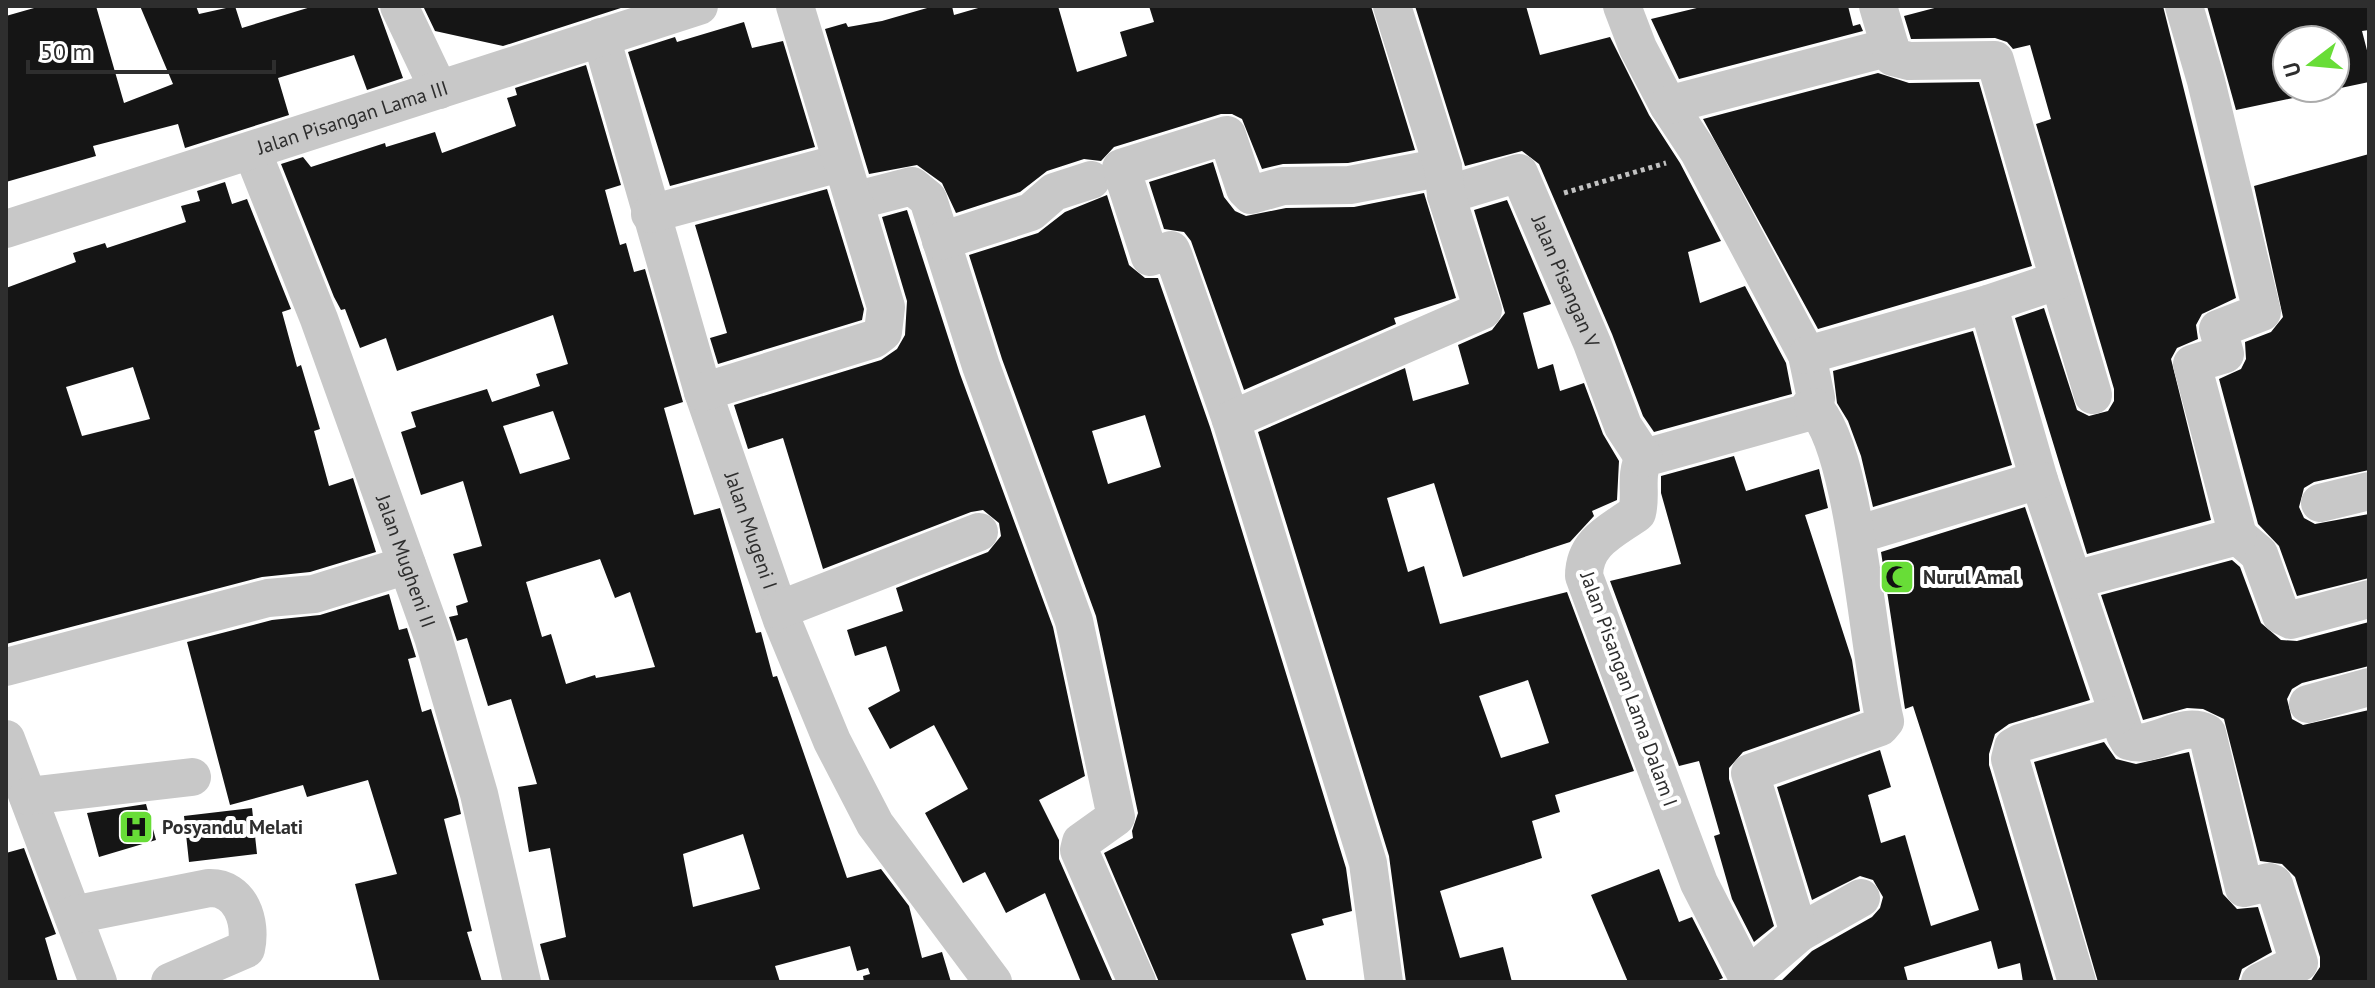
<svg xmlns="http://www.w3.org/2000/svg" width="2375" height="988" viewBox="0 0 2375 988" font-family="'PT Sans',sans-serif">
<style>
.building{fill:#151515;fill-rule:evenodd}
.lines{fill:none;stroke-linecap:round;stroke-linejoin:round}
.path{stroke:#c2c2c2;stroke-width:5;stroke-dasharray:4 4;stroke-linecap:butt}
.minor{stroke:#c8c8c8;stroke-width:38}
.labels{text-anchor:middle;stroke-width:8;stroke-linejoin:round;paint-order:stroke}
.street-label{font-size:20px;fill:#2e2e2e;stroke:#fff}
.poi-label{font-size:20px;font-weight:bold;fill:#2e2e2e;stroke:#fff;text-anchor:start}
</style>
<rect width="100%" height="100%" fill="#fff"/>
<path class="building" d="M41 6H96L124 103 173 84 140 6H196L199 14 235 6 242 28 314 6H377L403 78 367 90 354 55 278 78 289 115 185 148 178 124 93 146 96 156 6 182V16Z
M423 6H627L503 46 435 31Z
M934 6H952L954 15 985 6H1058L1077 72 1127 56 1120 32 1154 22 1149 6H1371L1415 150 1348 163 1283 164 1262 169 1242 119 1232 114H1221L1114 147 1101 161 1084 159 1047 171 1020 192 956 213 942 183 917 165 869 174 825 29 846 23 848 27 882 21Z
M1415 6H1526L1540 55 1610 37 1649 115 1680 163 1721 241 1688 252 1700 303 1745 286 1786 363 1792 394 1654 432 1643 416 1612 334 1539 164 1522 151 1465 166Z
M1705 6H1848L1853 26 1860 24 1863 31 1679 79 1651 19Z
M1942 6H2163L2236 298 2202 314 2196 325 2198 339 2177 348 2171 359 2211 520 2087 554 2015 318 2044 308 2077 410 2089 416 2108 411 2114 401V389L2036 124 2051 119 2030 45 2013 49 2007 42 1995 38 1911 39 1904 16Z
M2207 6H2369V30L2362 31 2369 58V82L2236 110ZM2287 40H2335V88H2287Z
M744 22 752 48 783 41 815 147 670 186 628 52 675 37 677 42Z
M586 65 621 185 605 190 620 245 626 243 634 272 645 269 683 402 664 408 694 515 720 508 756 633 761 632 773 677 777 676 847 878 881 869 909 906 922 958 942 952 951 982H864L863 976 870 974 868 968 857 971 850 946 775 966 780 982H550L540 944 566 937 550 848 529 852 518 787 537 784 511 699 488 706 467 638 457 641 449 617 458 615 456 606 468 602 453 554 482 546 463 481 421 495 401 432 416 427 411 412 487 389 492 402 540 386 536 374 568 364 553 315 397 371 386 338 360 348 345 309 341 310 334 297 281 164 303 157 311 167 385 143 386 147 435 132 442 153 516 126 507 98 517 95 515 88ZM553 411 570 459 520 474 503 426ZM600 559 615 598 630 592 655 667 596 678 595 675 566 684 551 634 542 637 526 582ZM743 834 760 889 693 907 683 854Z
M1878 73 1909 83 1979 82 2032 266 1818 329 1703 119Z
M2369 154V470L2314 482 2304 488 2299 507 2304 518 2315 524 2369 514V578L2297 596 2279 546 2258 524 2219 379 2241 369 2246 359 2245 342 2271 332 2283 317 2254 186Z
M1213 162 1224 197 1235 211 1246 216 1286 208 1354 207 1424 193 1456 298 1394 318 1396 324 1244 390 1191 241 1184 232 1164 229 1149 182Z
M225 182 232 204 247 199 291 309 282 312 297 367 301 365 320 429 314 431 329 486 353 478 376 552 310 572 262 577 6 644V288L76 262 73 253 105 243 107 248 186 222 181 206 200 201 197 191ZM133 367 150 419 82 436 66 387Z
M827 189 864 309 862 320 718 364 710 338 727 333 695 225Z
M1107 195 1129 265 1145 278H1158L1210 427 1346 868 1352 911 1322 919 1324 925 1291 934 1307 982H1159L1104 853 1133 838 1132 831 1138 813 1096 616 1002 359 969 255 1038 233 1065 212ZM1145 415 1161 467 1108 484 1092 431Z
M1507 200 1551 304 1523 313 1538 369 1553 364 1560 391 1584 383 1603 434 1619 461 1617 500 1592 511 1594 516 1570 542 1463 577 1434 483 1387 498 1408 572 1424 566 1440 624 1567 592 1634 771 1555 795 1560 812 1532 821 1542 858 1440 891 1460 958 1503 947 1512 982H1406L1389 856 1258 432 1405 368 1413 401 1469 384 1458 345 1492 330 1505 313 1474 210ZM1528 680 1549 743 1501 758 1479 696Z
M907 210 960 374 1053 627 1085 776 1039 800 1059 840V859L1113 982H1081L1045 893 1006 913 985 872 963 883 925 813 968 789 934 725 890 749 868 708 900 691 886 646 855 656 847 630 903 611 896 588 988 552 1001 536 999 523 983 510 971 512 823 569 783 438 748 449 734 405 881 360 897 349 905 335 907 301 882 217Z
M1973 331 2012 465 1873 507 1861 456 1848 421 1837 403 1833 371Z
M1734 456 1746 491 1819 469 1828 508 1805 515 1852 660 1860 711 1743 752 1729 768V779L1774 926 1754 942 1732 899 1714 836 1720 834 1699 761 1679 766 1610 581 1681 564 1661 493V476Z
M2025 507 2090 700 2009 724 1995 734 1989 754V765L2054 982H2023L2020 963 1998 969 1991 941 1904 967 1908 982H1780L1812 951 1872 917 1880 908 1883 897 1873 880 1860 876 1812 900 1777 787 1880 750 1891 787 1868 795 1881 843 1905 835 1931 926 1979 910 1913 706 1905 709 1881 552Z
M2232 560 2240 567 2261 623 2281 640 2297 641 2369 622V666L2302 683 2292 689 2287 699 2292 719 2303 725 2369 710V982H2310L2320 967V957L2295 877 2282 864 2260 861 2224 719 2203 709 2187 708 2143 720 2101 595Z
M389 594 399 630 407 628 412 644 416 657 408 659 422 712 431 709 458 800 461 814 444 819 472 931 467 932 482 982H380L355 884 397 874 368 780 307 797 303 785 230 805 187 642 272 620 320 615Z
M2104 742 2116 759 2136 764 2189 752 2223 894 2237 909 2258 907 2272 952 2242 969 2238 982H2098L2034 762Z
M146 804 156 840 99 857 87 813Z
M252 808 257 854 189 862 184 816Z
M24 848 56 934 45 938 58 982H6V853Z
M1659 869 1679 922 1692 917 1723 978 1714 982H1628L1591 895Z"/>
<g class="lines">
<path class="path" d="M1564 193 1666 163"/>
<g class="minor">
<path d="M399 6 439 90"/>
<path d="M1622 6 1638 48 1668 105 1699 152 1807 355 1816 398 1805 413 1644 458C1634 476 1642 494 1637 513 1612 531 1584 542 1584 576L1699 883 1750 982"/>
<path id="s1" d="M601 37 703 392 782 620 832 741 875 824 993 982"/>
<path d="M1668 105 1890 47"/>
<path id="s2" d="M252 151 319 319 433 637 479 794 522 982"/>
<path id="s3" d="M1446 195 1519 173 1592 343 1623 426 1644 458"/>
<path d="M854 201 912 186 928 199 981 366 1074 621 1116 817 1081 842 1079 850 1137 982"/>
<path d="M650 214 840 163"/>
<path id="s4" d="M6 229 699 6"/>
<path d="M941 241 1031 212 1054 192 1091 180"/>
<path d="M2059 280 2093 395"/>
<path d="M1988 304 2039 480 2125 734 2129 741C2156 749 2180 720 2207 733L2244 888 2269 882 2274 884 2299 963 2260 982"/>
<path d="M1807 355 1988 304 2059 280 1995 60 1909 61 1893 57 1878 6"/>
<path d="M703 392 874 339 883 332 886 307 795 6"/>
<path d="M1231 420 1174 257 1171 250 1150 257 1121 168 1227 135 1245 189 1251 195 1283 186 1350 185 1443 167"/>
<path d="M2320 503 2369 491"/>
<path d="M1856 535 2039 480"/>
<path d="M2238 536 2259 554 2281 615 2291 620 2369 599"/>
<path d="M2074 580 2238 536 2192 364 2225 354 2218 329 2262 312 2206 81 2184 6"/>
<path d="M779 610 979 532"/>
<path d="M6 667 268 598 314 594 407 565"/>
<path d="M2308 704 2369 687"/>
<path d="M6 739 98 982"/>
<path d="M28 796 192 777"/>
<path d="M73 915 209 888C241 887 252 922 246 949L170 982"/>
<path d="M1799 933 1861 898"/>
<path d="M1748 977 1799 933 1750 773 1880 727 1885 721C1868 655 1856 445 1813 407"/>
<path d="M1384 982 1368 863 1231 420 1483 310 1446 195 1443 167 1392 6"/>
<path d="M2077 982 2010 759 2013 747 2020 743 2118 715"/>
</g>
</g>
<defs>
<g id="mosque-square" transform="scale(1.8)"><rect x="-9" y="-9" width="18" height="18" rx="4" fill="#68dd37" stroke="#fff"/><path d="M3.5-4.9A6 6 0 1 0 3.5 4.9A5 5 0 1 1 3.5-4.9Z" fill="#111"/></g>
<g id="hospital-square" transform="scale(1.8)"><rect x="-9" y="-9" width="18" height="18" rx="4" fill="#68dd37" stroke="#fff"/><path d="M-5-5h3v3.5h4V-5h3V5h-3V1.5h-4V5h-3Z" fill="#111"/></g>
</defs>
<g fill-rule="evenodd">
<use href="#mosque-square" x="1897" y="577"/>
<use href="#hospital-square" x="136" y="827"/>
</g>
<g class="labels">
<g class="street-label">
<text dy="7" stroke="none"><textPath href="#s4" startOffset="364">Jalan Pisangan Lama III</textPath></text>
<text dy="7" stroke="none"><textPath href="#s3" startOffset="194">Jalan Pisangan V</textPath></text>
<text dy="7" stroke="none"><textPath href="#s1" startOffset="516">Jalan Mugeni I</textPath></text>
<text dy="7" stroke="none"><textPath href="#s2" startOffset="438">Jalan Mugheni II</textPath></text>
<text transform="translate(1629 689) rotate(70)" y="7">Jalan Pisangan Lama Dalam I</text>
</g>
<g class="poi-label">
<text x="1923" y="584">Nurul Amal</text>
<text x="162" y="834">Posyandu Melati</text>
</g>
</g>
<rect width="2375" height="988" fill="none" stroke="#2e2e2e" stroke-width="16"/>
<g transform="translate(2311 64) rotate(254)"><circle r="38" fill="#ffffff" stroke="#ababab" stroke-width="2"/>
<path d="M0-6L14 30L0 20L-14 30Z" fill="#68dd37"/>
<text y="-12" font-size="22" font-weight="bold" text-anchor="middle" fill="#2e2e2e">U</text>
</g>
<path d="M28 60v12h246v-12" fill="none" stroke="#2e2e2e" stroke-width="4"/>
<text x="40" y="60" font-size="24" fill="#2e2e2e" stroke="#ffffff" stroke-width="6" paint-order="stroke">50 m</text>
</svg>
